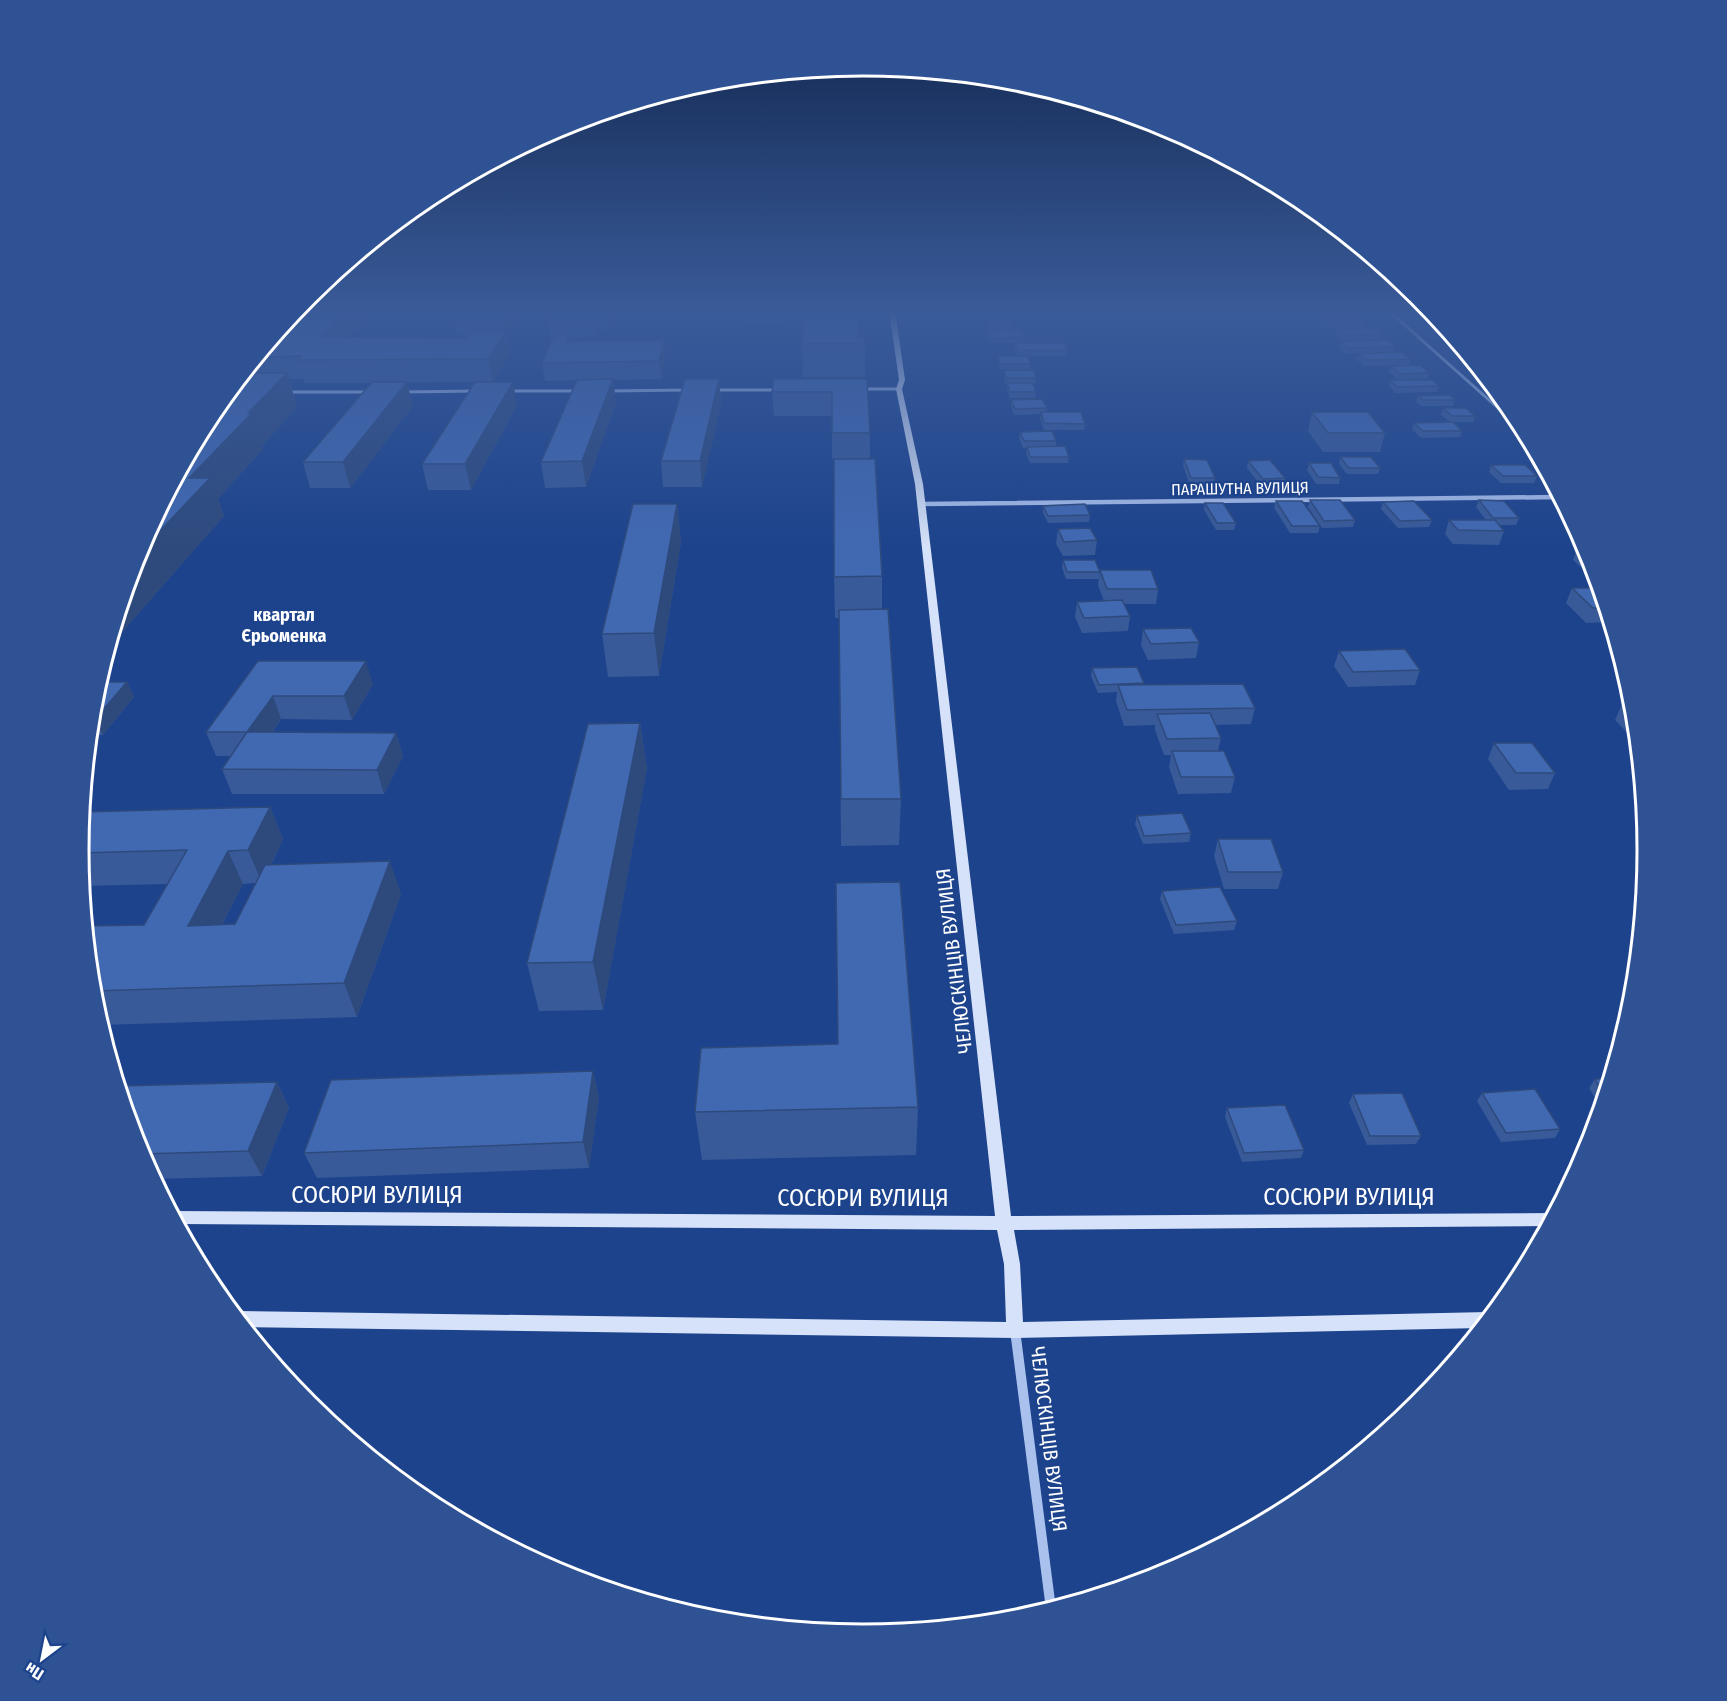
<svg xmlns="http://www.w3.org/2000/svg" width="1727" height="1701" viewBox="0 0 1727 1701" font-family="'Fira Sans Condensed',sans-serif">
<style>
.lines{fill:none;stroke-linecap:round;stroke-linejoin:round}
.street-far2{stroke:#aac1ed;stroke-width:3}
.street-far1{stroke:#aac1ed;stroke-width:4.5}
.street{stroke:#aac1ed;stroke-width:10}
.secondary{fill:#d6e2f9;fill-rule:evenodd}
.wall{fill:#385a99;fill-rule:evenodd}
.shaded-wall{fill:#2e4a7d}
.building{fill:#4169b2;stroke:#2e4a7d;stroke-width:1.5}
.labels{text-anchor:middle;stroke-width:4.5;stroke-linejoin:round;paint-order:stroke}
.far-street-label{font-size:16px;fill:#fff;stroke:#1d438c}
.far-quarter-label{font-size:18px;font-weight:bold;fill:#fff;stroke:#1d438c}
.street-label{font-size:20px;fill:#fff;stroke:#1d438c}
.near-street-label{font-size:24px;fill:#fff;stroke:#1d438c}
.rim{fill:none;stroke:#fff;stroke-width:3}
</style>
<rect width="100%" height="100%" fill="#1d438c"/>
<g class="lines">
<path class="street-far2" d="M1388 310 1526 433
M861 389H899
M714 390H779
M507 391H578
M606 391 689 390
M230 392H242
M285 392H371
M402 392 476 391"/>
<path class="street-far1" d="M921 504 1560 497"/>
<path class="street" d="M1015 1330 1051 1609"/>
<path class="secondary" d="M889 310H895L905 380 902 389 923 484 1011 1216 1555 1213 1548 1226 1014 1230 1020 1264 1023 1322 1488 1312 1493 1314 1481 1328 1015 1338 245 1327 233 1313 238 1311 1006 1322 1004 1264 997 1230 178 1224 171 1211 995 1216 915 484 896 389 899 380Z"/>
</g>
<path class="wall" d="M300 310H375L348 337 466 338 469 335H456L453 324 465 310H523L506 333 510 353 493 382 305 383 304 379H289L297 407 262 446 263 449 218 499 224 516 109 647 249 378 247 372 291 318Z
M552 310H618L610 329H599L596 337 569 338 570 341 664 340 665 357 661 379 613 380 616 403 586 487 545 488 541 462 577 380 545 381 542 363 553 338H551L547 319Z
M745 310H858V338H865V377H803L802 344 805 319H780V322H745Z
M985 310 1020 314V320H1009L1012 326 1011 330 1024 337V343H992L989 336V331L987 324V320H986L984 314Z
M1336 310H1358L1360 311 1358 317H1341L1336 312Z
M1320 318 1364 322 1363 328 1324 329 1319 324Z
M1337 329 1381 334 1379 339 1343 340 1335 334Z
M1341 341 1396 347 1394 352 1347 354 1339 347Z
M1015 343 1067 351 1066 356H1016L1015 349Z
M1358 354 1410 359 1409 365 1364 366 1356 359Z
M998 356 1030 364V370L999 369 998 362Z
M1391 366 1429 373 1427 379 1398 380 1389 372Z
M1004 370 1036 378 1035 384H1033L1036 392 1035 398H1010L1007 389V384H1005Z
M719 379 721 403 702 487H663L661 461Z
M867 379 870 433V458L832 459V416H774L772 392Z
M1390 380 1439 386 1437 392 1395 393 1389 386Z
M1418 396 1455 400 1453 406H1421L1416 402Z
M1011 400 1047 408 1046 412 1085 424 1084 430H1044L1040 418 1041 414 1014 415 1011 406Z
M517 405 471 490H428L422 464Z
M413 406 350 488H310L303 462Z
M1443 408 1475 416 1473 422H1453L1462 431 1460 437 1421 438 1412 429 1414 423 1450 422 1441 415Z
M1312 412 1385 433 1380 452H1323L1308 431Z
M1020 432 1056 441V446L1069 457 1068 463H1030L1026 453 1027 448H1023L1019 438Z
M1340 457 1380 468 1378 474H1347L1339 464Z
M1184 459 1215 478 1213 485H1190L1183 466Z
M1248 461 1285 478 1283 485 1261 486 1247 468Z
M1309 463 1340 478 1339 484H1316L1307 470Z
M1491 465 1537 476 1534 483H1501L1489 472Z
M1310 500 1355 520 1353 527 1322 528 1308 507Z
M1479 500 1519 518 1516 525H1499L1504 531 1499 545 1453 544 1445 534 1449 520H1486L1476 507Z
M1276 501 1320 526 1318 533H1290L1274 508Z
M1383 502 1432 520 1429 527 1398 528 1381 509Z
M1205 503 1236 523 1234 530H1216L1204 510Z
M677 504 681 542 659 676 608 677 602 634Z
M1043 506 1090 515 1089 522 1048 523 1043 513Z
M1058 529 1097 540 1095 555 1063 556 1056 544Z
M1578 546 1588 551 1595 572H1586L1573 560Z
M1063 560 1100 572 1099 579H1066L1062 568Z
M1100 570 1158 589 1156 604H1124L1130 616 1128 631 1082 633 1075 617 1077 602 1104 601 1098 585Z
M882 576V609L901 799 899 845 841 846 839 618H835L834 577Z
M1572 588H1600L1610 622 1586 623 1566 603Z
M1143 629 1199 642 1196 658 1148 660 1141 645Z
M1339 651 1420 670 1415 685 1348 687 1334 666Z
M258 661 373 684 352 720 281 719 273 732 396 733 403 756 384 794H232L222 769 231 756H216L206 732Z
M1092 668 1144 683V685L1255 708 1251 724 1215 725 1221 738 1218 751 1235 777 1231 793 1178 794 1169 767 1171 755H1164L1155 730V725L1124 726 1116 701 1117 692 1098 693 1091 676Z
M127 682 134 697 103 735H90L94 697Z
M1622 704H1634L1637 740H1634L1615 720Z
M640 723 647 768 603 1010 539 1011 527 963Z
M1494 743 1555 773 1548 789 1509 790 1488 759Z
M270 807 283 839 271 865 401 894 357 1017 101 1025 94 1003 86 926 144 925 167 884 83 886 79 850ZM256 883 235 924 222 925 243 884Z
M1137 816 1191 833 1189 842 1143 844 1135 824Z
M1218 839 1283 872 1278 889H1224L1214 856Z
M1162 891 1237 921 1234 930 1174 934 1160 899Z
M593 1071 599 1097 589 1168 317 1178 304 1153Z
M1595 1079H1610L1601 1108 1589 1088Z
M277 1082 289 1108 262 1176 154 1179 139 1150Z
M1482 1093 1560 1129 1555 1138 1501 1142 1477 1101Z
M1353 1094 1421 1136 1416 1144 1367 1145 1349 1103Z
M918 1107 916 1155 702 1160 695 1112Z
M1227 1108 1304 1150 1301 1158 1242 1162 1225 1117Z"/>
<path class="shaded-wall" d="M349 310H375L327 360 320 337Z
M513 310H523L506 333 510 353 493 382 488 359 505 333 503 324Z
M612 310H618L610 329 609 318Z
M597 318 599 329 596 337 594 326Z
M664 340 665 357 661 379 659 361Z
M287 373 297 407 262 446 263 449 218 499 224 516 109 647 137 555 189 478 248 413Z
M613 379 616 403 586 487 582 461Z
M719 379 721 403 702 487 700 461Z
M407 382 413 406 350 488 343 462Z
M513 382 517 405 471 490 465 464Z
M677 504 681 542 659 676 654 633Z
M366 661 373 684 352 720 344 696Z
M127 682 134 697 103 735 95 719Z
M273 696 281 719 257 756 247 732Z
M640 723 647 768 603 1010 593 962Z
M396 733 403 756 384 794 377 770Z
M270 807 283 839 262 883 248 850Z
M228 851 243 884 204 959 188 926Z
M390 861 401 894 357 1017 344 983Z
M593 1071 599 1097 589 1168 583 1142Z
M277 1082 289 1108 262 1176 248 1151Z"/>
<path class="building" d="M300 310H349L320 337 466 338 471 331H506L488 359 298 360 301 356 259 357 291 318Z
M465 310H513L503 324H453Z
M552 310H612L609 318H597L594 326 549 327 553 319H547Z
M745 310H779V311H744Z
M805 310H858V338H865V344H802Z
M985 310H1018L1020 314 986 315Z
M1341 310H1358L1360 311H1342Z
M1358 317 1364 322 1325 323 1320 318Z
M1009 318 1012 326H990L987 319Z
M1373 328 1381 334 1344 335 1337 329Z
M1020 330 1024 337 992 338 989 331Z
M554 335H569L566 341 664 340 659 361 542 363Z
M1387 340 1396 347 1348 348 1341 341Z
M1015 343H1065L1067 351 1017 350Z
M1402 352 1410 359 1366 360 1358 354Z
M998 356H1028L1030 364H1000Z
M1420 365 1429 373 1400 374 1391 366Z
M1004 370H1034L1036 378H1006Z
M258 373H287L248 413H252L189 478H210L137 555 139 550 211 414 250 376Z
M613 379 582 461 541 462 577 380Z
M685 379H719L700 461H661Z
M774 379H867L870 433H832V392H772Z
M1390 380H1432L1439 386 1397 387Z
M372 382H407L343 462H303Z
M475 382H513L465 464H422Z
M1007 383H1032L1036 392H1010Z
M1450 395 1455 400H1423L1418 396Z
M1042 399 1047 408 1015 409 1011 400Z
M1443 408H1466L1475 416H1452Z
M1041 412H1081L1085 424 1044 423Z
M1312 412H1368L1385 433H1328Z
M1453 422 1462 431H1423L1414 423Z
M1052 431 1056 441H1024L1020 432Z
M1065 446 1069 457H1030L1027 447Z
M1340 457H1371L1380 468H1349Z
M834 459H875L882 576 834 577Z
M1184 459 1207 460 1215 478H1191Z
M1270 460 1285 478 1263 479 1248 461Z
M1309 463H1331L1340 478 1318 477Z
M1491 465H1525L1537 476H1503Z
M1310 500H1340L1355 520 1324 521Z
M1479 500 1504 501 1519 518H1493Z
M1276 501H1302L1320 526H1292Z
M1414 501 1432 520 1400 521 1383 502Z
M1205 503H1223L1236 523H1217Z
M633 504H677L654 633 602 634Z
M1085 504 1090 515 1048 516 1043 506Z
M1449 520H1495L1504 531 1458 530Z
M1090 528 1097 540 1064 542 1058 529Z
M1578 546H1586L1590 556Z
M1063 560H1095L1100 572H1067Z
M1100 570H1151L1158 589H1107Z
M1572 588H1600L1606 608H1593Z
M1122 600 1130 616 1084 618 1077 602Z
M888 609 901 799H841L839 610Z
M1191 628 1199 642 1151 644 1143 629Z
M1405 649 1420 670 1353 672 1339 651Z
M258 661H366L344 696H273L247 732H206Z
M1137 667 1144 683 1099 685 1092 668Z
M99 682H127L95 719H92L94 697Z
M1243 684 1255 708 1127 710 1118 685Z
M1622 704H1634L1635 717Z
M1210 713 1221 738 1167 739 1157 714Z
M640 723 593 962 527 963 588 724Z
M247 732 396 733 377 770 222 769Z
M1494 743H1532L1555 773H1516Z
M1172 751H1224L1235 777H1181Z
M270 807 248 850 228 851 188 926 235 924 265 865 390 861 344 983 93 991 86 926 144 925 187 850 79 853 83 812Z
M1182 813 1191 833 1144 836 1137 816Z
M1218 839H1271L1283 872H1228Z
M900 882 918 1107 695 1112 701 1048 838 1044 836 883Z
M1220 887 1237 921 1176 925 1162 891Z
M593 1071 583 1142 304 1153 331 1080Z
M1595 1079H1610L1605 1096Z
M277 1082 248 1151 140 1154 119 1086Z
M1535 1089 1560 1129 1506 1133 1482 1093Z
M1402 1093 1421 1136H1370L1353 1094Z
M1285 1105 1304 1150 1244 1153 1227 1108Z"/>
<linearGradient id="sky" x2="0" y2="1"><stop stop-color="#10254d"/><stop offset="0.57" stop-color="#3a5b99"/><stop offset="1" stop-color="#3a5b99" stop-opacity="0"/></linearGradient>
<rect width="1727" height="548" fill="url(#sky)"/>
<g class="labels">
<g class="far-street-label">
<text transform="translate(1240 488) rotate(-1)" y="6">ПАРАШУТНА ВУЛИЦЯ</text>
</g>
<g class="far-quarter-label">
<text x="284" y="621">квартал<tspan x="284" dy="21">Єрьоменка</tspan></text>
</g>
<g class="street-label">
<text transform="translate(954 961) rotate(-97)" y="7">ЧЕЛЮСКІНЦІВ ВУЛИЦЯ</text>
<text transform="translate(1049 1439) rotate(83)" y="7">ЧЕЛЮСКІНЦІВ ВУЛИЦЯ</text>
</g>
<g class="near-street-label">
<text x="377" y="1203">СОСЮРИ ВУЛИЦЯ</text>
<text x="1349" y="1205">СОСЮРИ ВУЛИЦЯ</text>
<text x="863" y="1206">СОСЮРИ ВУЛИЦЯ</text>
</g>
</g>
<path d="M0 0H1727V1701H0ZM89 850a774 774 0 1 1 1548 0a774 774 0 1 1-1548 0Z" fill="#2f5295" fill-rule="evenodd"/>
<path class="rim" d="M89 850a774 774 0 1 1 1548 0a774 774 0 1 1-1548 0Z"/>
<g transform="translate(42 1659) rotate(212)" stroke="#1d438c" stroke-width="4.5" paint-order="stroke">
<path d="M0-4.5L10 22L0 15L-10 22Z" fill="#ffffff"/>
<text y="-9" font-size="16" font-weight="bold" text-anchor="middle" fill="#ffffff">Пн</text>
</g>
</svg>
